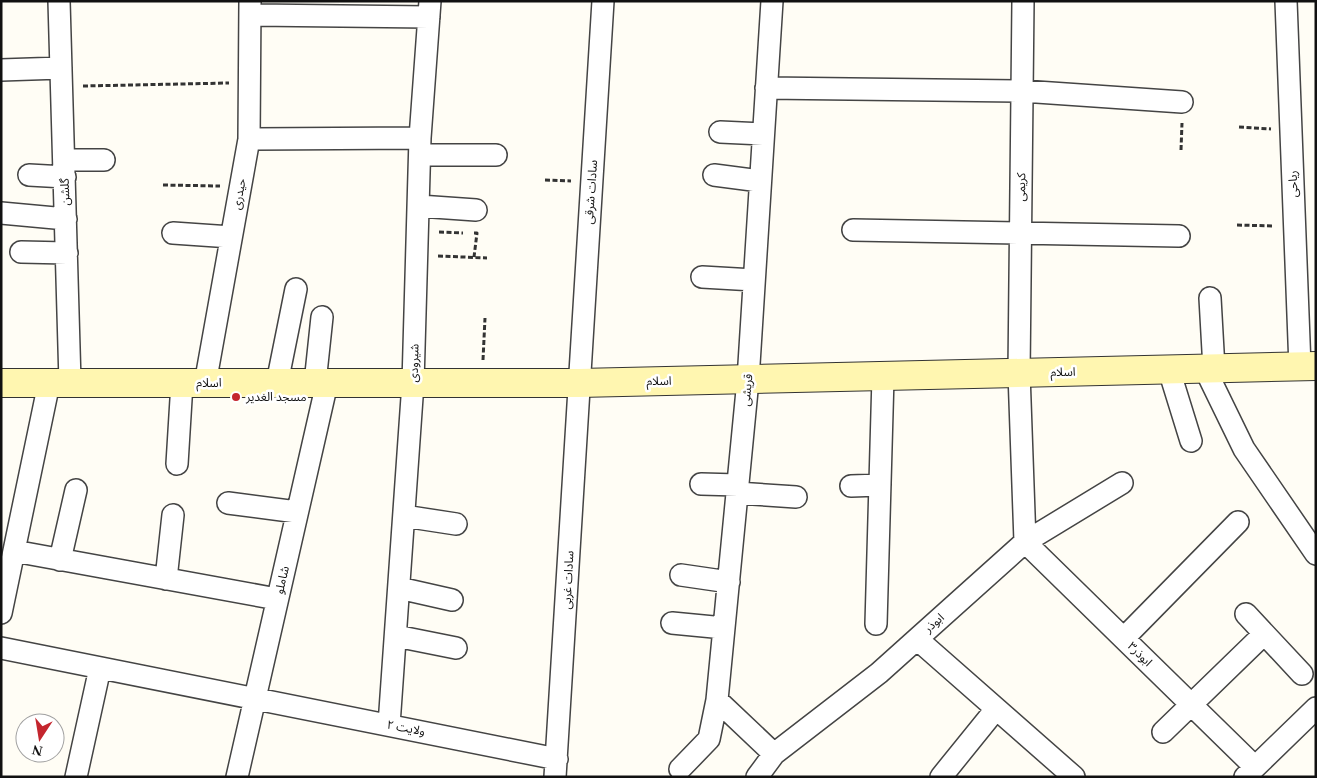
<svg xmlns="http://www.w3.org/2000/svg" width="1317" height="778" viewBox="0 0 1317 778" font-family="'Times New Roman','Noto Sans Arabic',serif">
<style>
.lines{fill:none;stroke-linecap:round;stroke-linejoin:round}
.street-casing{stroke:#444;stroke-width:24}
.secondary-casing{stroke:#333;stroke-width:30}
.path{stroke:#333;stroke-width:3;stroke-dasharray:5 2.5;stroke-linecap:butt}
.street{stroke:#fff;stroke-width:21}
.secondary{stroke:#fff6b0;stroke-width:28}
.poi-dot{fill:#c4262e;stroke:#fff;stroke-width:2}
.labels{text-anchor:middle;stroke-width:5;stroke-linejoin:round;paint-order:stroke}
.street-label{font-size:12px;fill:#111;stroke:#fff}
.poi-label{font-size:12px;fill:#111;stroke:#fff;text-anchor:start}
</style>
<rect width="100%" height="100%" fill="#fffdf5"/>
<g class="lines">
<g class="street-casing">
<path id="street" d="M59 1 70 382
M772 1 748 380 717 700 774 754
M1023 1 1019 373 1025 542
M1286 1 1300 367
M250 15 429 17
M1 70 61 68
M766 88 1022 91 1182 102
M720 132 763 134
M249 139 420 138
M420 155H496
M64 160H104
M29 175 65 177
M714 175 760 181
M419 206 476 210
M1 213 66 219
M853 230 1179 236
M173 233 231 237
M21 252 67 253
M702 277 754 280
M1210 298 1214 369
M1205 369 1244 449 1316 554
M1169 370 1191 441
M277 383 296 289
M315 383 322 317
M205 384 249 139 250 1
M177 464 182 383
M701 484 738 485
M851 486 880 485
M737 493 796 497
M228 503 297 512
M404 516 456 524
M1025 542 1255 767
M14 551 277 599
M60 560 76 490
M681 575 729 582
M166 579 173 515
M399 588 452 600
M1 613 49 383
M1246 614 1302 674
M672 623 724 628
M876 624 883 377
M396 636 456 648
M1124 638 1238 522
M917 639 1074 777
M1 648 557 759
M389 725 413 383 420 138 430 1
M1163 732 1264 634
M680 769 709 739 717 700
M76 777 100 668
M237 777 327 383
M555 777 603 1
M757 777 774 754 879 673 1025 542 1122 483
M941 777 996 709
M1245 777 1316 708"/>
</g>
<g class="secondary-casing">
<path id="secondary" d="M1 383H579L1316 366"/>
</g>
<path class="path" d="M83 86 229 83
M1239 127 1271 129
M1181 150 1182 123
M545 180 571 181
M163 185 220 186
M1237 225 1274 226
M439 232 463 233
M474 233H477L474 257
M438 256 487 258
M483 360 485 318"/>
<use href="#street" class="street"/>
<use href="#secondary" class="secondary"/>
</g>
<circle class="poi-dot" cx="236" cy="397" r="5"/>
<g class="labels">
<g class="street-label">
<text transform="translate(1293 184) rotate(-92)" y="4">ریاحی</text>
<text transform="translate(1021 187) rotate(-89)" y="4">کریمی</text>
<text transform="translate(65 192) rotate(-92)" y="4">گلشن</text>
<text transform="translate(591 192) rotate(-86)" y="4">سادات شرقی</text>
<text transform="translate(239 194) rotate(-80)" y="4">حیدری</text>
<text transform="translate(414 363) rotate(-88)" y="4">شیرودی</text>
<text transform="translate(1063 372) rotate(-1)" y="4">اسلام</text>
<text transform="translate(659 381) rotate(-1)" y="4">اسلام</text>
<text x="209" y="387">اسلام</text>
<text transform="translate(747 390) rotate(-85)" y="4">قریشی</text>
<text transform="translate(282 580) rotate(-77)" y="4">شاملو</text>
<text transform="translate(568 580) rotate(-87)" y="4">سادات غربی</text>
<text transform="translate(934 623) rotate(-42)" y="4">ابوذر</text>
<text transform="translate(1140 654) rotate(45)" y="4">ابوذر۳</text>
<text transform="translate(406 728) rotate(11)" y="4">ولایت ۲</text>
</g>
<g class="poi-label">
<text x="246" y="401">مسجد الغدیر</text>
</g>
</g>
<rect width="1317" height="778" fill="none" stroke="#111111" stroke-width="5"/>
<g transform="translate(40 738) rotate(192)"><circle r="24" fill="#ffffff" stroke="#a0a0a0"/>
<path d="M0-4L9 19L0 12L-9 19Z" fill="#c4262e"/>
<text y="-8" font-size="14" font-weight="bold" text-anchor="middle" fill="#111111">N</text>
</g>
</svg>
